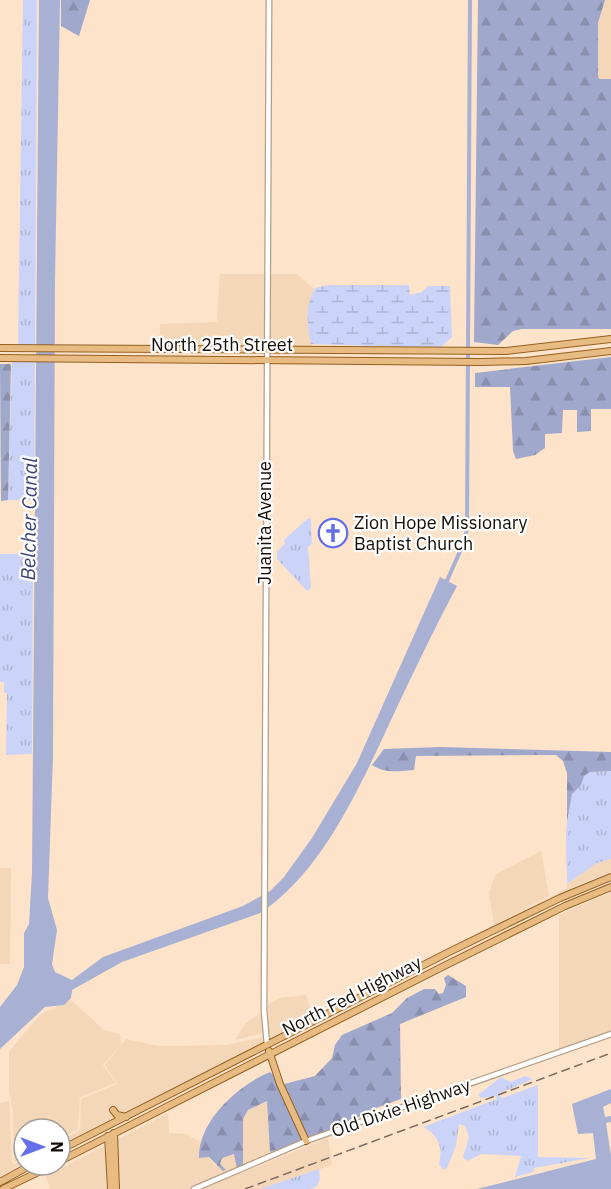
<svg xmlns="http://www.w3.org/2000/svg" width="611" height="1189" viewBox="0 0 611 1189" font-family="'IBM Plex Sans',sans-serif">
<style>
.built{fill:#f4d7b8}
.grass{fill:url(#grass-tufts)}
.forest{fill:url(#forest-firs)}
.wetland{fill:url(#wetland-marsh)}
.water{fill:#a8b0d3}
.lines{fill:none;stroke-linecap:round;stroke-linejoin:round}
.canal{stroke:#a8b0d3;stroke-width:4}
.minor-casing{stroke:#b69f88;stroke-width:7}
.major-casing{stroke:#946022;stroke-width:8}
.minor{stroke:#fff;stroke-width:4.5}
.major{stroke:#e8bb83;stroke-width:6}
.rail{stroke:#7a6b5c;stroke-width:1.5;stroke-dasharray:9 4.5;stroke-linecap:butt}
.labels{text-anchor:middle;stroke-width:4.5;stroke-linejoin:round;paint-order:stroke}
.street-label{font-size:18px;fill:#140c05;stroke:#fff}
.poi-label{font-size:18px;fill:#140c05;stroke:#fff;text-anchor:start}
.water-label{font-size:20px;font-style:italic;fill:#3e4575;stroke:#fff}
</style>
<defs>
<pattern id="grass-tufts" width="24" height="20" patternUnits="userSpaceOnUse" patternTransform="scale(1.5)"><rect width="24" height="20" fill="#cbd4f8"/><path d="M3 7l-1-3M5 7V3M7 7l1-3M15 17l-1-3M17 17v-4M19 17l1-3" fill="none" stroke="#adb5d3"/></pattern>
<pattern id="forest-firs" width="22" height="20" patternUnits="userSpaceOnUse" patternTransform="scale(1.5)"><rect width="22" height="20" fill="#a0a8cb"/><path d="M5 1l3.5 6h-7zM16 11l3.5 6h-7z" fill="#898fad"/></pattern>
<pattern id="wetland-marsh" width="20" height="14" patternUnits="userSpaceOnUse" patternTransform="scale(1.5)"><rect width="20" height="14" fill="#cbd4f8"/><path d="M1 5h8M5 5V1M11 12h8M15 12V8" fill="none" stroke="#adb5d3"/></pattern>
</defs>
<rect width="100%" height="100%" fill="#fce3ca"/>
<path class="built" d="M605 0H611V79H599L598 75V23Z
M220 274H264V347H160V324L217 322Z
M268 274H297L314 289 307 322 313 348 268 347Z
M541 851 549 896 494 925 489 892 496 874Z
M611 859V872L583 883 510 918 566 889 567 884 597 863Z
M0 868H11L10 964H0Z
M611 892V1032L559 1051V915Z
M306 995 313 1015 267 1040 268 1005 279 998Z
M71 1000 104 1030 120 1034 121 1045 103 1065 116 1083 80 1097 78 1129 60 1139V1129H24V1157L14 1162 13 1110 9 1092V1051L41 1014Z
M263 1011V1033L235 1040 245 1024Z
M263 1037V1042L123 1115 112 1108 109 1109 117 1118 60 1145V1141L80 1130 81 1099 117 1084 105 1065 126 1039 158 1046H177L225 1045Z
M9 1101 12 1162 14 1164 24 1159V1163L0 1176V1103Z
M268 1101 308 1142 192 1189H117L116 1140 168 1113 169 1133 186 1134 200 1142 199 1145 215 1166 220 1164 222 1158 235 1154 243 1166V1119L248 1110Z
M328 1138 332 1165 260 1189H201Z
M106 1145 108 1189H50L46 1176Z"/>
<path class="grass" d="M23 0H37L35 347 18 346Z
M12 360 35 361 34 500H8Z
M308 518 311 519 312 544 308 547 311 588 307 591 277 559V551L285 544 284 540Z
M0 554H33L32 754 6 755 7 694 4 692V682H0Z
M611 771V859L597 863 567 884C567 855 563 823 572 795 575 788 581 784 584 776L590 772Z
M525 1076 533 1079 498 1094 502 1098 538 1085V1157L590 1158 534 1168 533 1172 515 1177 521 1156 482 1154 467 1161 463 1157 469 1137 465 1126 459 1124 456 1146 447 1168 443 1170 439 1164C443 1147 439 1135 423 1127L497 1099 495 1096 481 1098 478 1095 501 1077 510 1082Z
M319 1169 320 1179 317 1186 311 1189H260Z"/>
<path class="forest" d="M61 0H90L79 36 61 26Z
M478 0H605L598 23V75L599 79H611V329H522L513 331 498 345 474 342Z
M611 357V409H591V431L577 432V410H563L562 433 545 434V448L535 455 516 459 513 451 510 387H475V373Z
M0 364H11L8 500 1 501Z
M441 747 611 752V771L590 772 584 776 581 785 572 794 567 821V773L563 761 556 755 416 756 414 770C398 771 386 774 372 765L384 749Z
M448 975 466 986V997L400 1024 401 1099 368 1111 338 1131 270 1152 267 1101 248 1110 243 1119V1166L237 1169 234 1154 222 1158 220 1164 226 1170 223 1171 209 1157 199 1158C198 1121 238 1085 270 1072L284 1084 315 1076 332 1058 335 1045 342 1035 392 1013 407 998 424 989H435L439 994 443 993 446 985 444 978Z"/>
<path class="wetland" d="M329 285H409L410 295 422 292 428 286H450L452 337 440 348 311 344C307 325 305 305 315 288Z"/>
<path class="water" d="M39 0H60L55 280 53 756 48 898 57 930 52 964 55 972 72 980 103 957 243 906 270 891 284 877 312 838 357 763 440 577 457 586C436 625 417 665 398 705 365 775 326 870 260 913L122 962 72 990 71 998 64 1005 45 1007 0 1049V1007L17 985 24 967V933L29 924 32 873Z
M611 1089V1103L603 1107 605 1117 611 1116V1122L606 1123 611 1156V1189H477L596 1159 593 1133 578 1134 572 1104Z"/>
<g class="lines">
<path class="canal" d="M446 583 465 540 467 526 470 0"/>
<g class="minor-casing">
<path id="minor" d="M267 1045 264 1010 269 0
M194 1189 306 1141 611 1034"/>
</g>
<g class="major-casing">
<path id="major" d="M0 348 506 351 611 339
M0 358 480 362 526 361 611 351
M269 1051 280 1084 306 1141
M113 1110 117 1115 126 1117
M114 1133 116 1189
M108 1136 111 1189
M60 1150 451 951 560 898 611 877
M60 1161 442 967 565 906 611 887
M0 1182 31 1165
M3 1189 53 1165"/>
</g>
<use href="#minor" class="minor"/>
<use href="#major" class="major"/>
<path class="rail" d="M245 1189 611 1053"/>
</g>
<defs>
<g id="church-ring" transform="scale(1.5)"><circle r="9.5" fill="#fff" stroke="#6470e8" stroke-width="1.5"/><path d="M-1.2-6h2.4v3.5h3.3v2.4h-3.3V6h-2.4V-.1h-3.3v-2.4h3.3Z" fill="#6470e8"/></g>
</defs>
<g fill-rule="evenodd">
<use href="#church-ring" x="333" y="533"/>
</g>
<g class="labels">
<g class="street-label">
<text x="222" y="351">North 25th Street</text>
<text transform="translate(265 523) rotate(-90)" y="6">Juanita Avenue</text>
<text transform="translate(352 996) rotate(-27)" y="6">North Fed Highway</text>
<text transform="translate(401 1108) rotate(-19)" y="6">Old Dixie Highway</text>
</g>
<g class="poi-label">
<text x="354" y="529">Zion Hope Missionary<tspan x="354" dy="21">Baptist Church</tspan></text>
</g>
<g class="water-label">
<text transform="translate(29 519) rotate(-89)" y="7">Belcher Canal</text>
</g>
</g>
<g transform="translate(42 1147) rotate(90)"><circle r="28" fill="#ffffff" stroke="#a19e9b" stroke-width="1.5"/>
<path d="M0-4.5L10 22L0 15L-10 22Z" fill="#6470e8"/>
<text y="-9" font-size="16" font-weight="bold" text-anchor="middle" fill="#140c05">N</text>
</g>
</svg>
